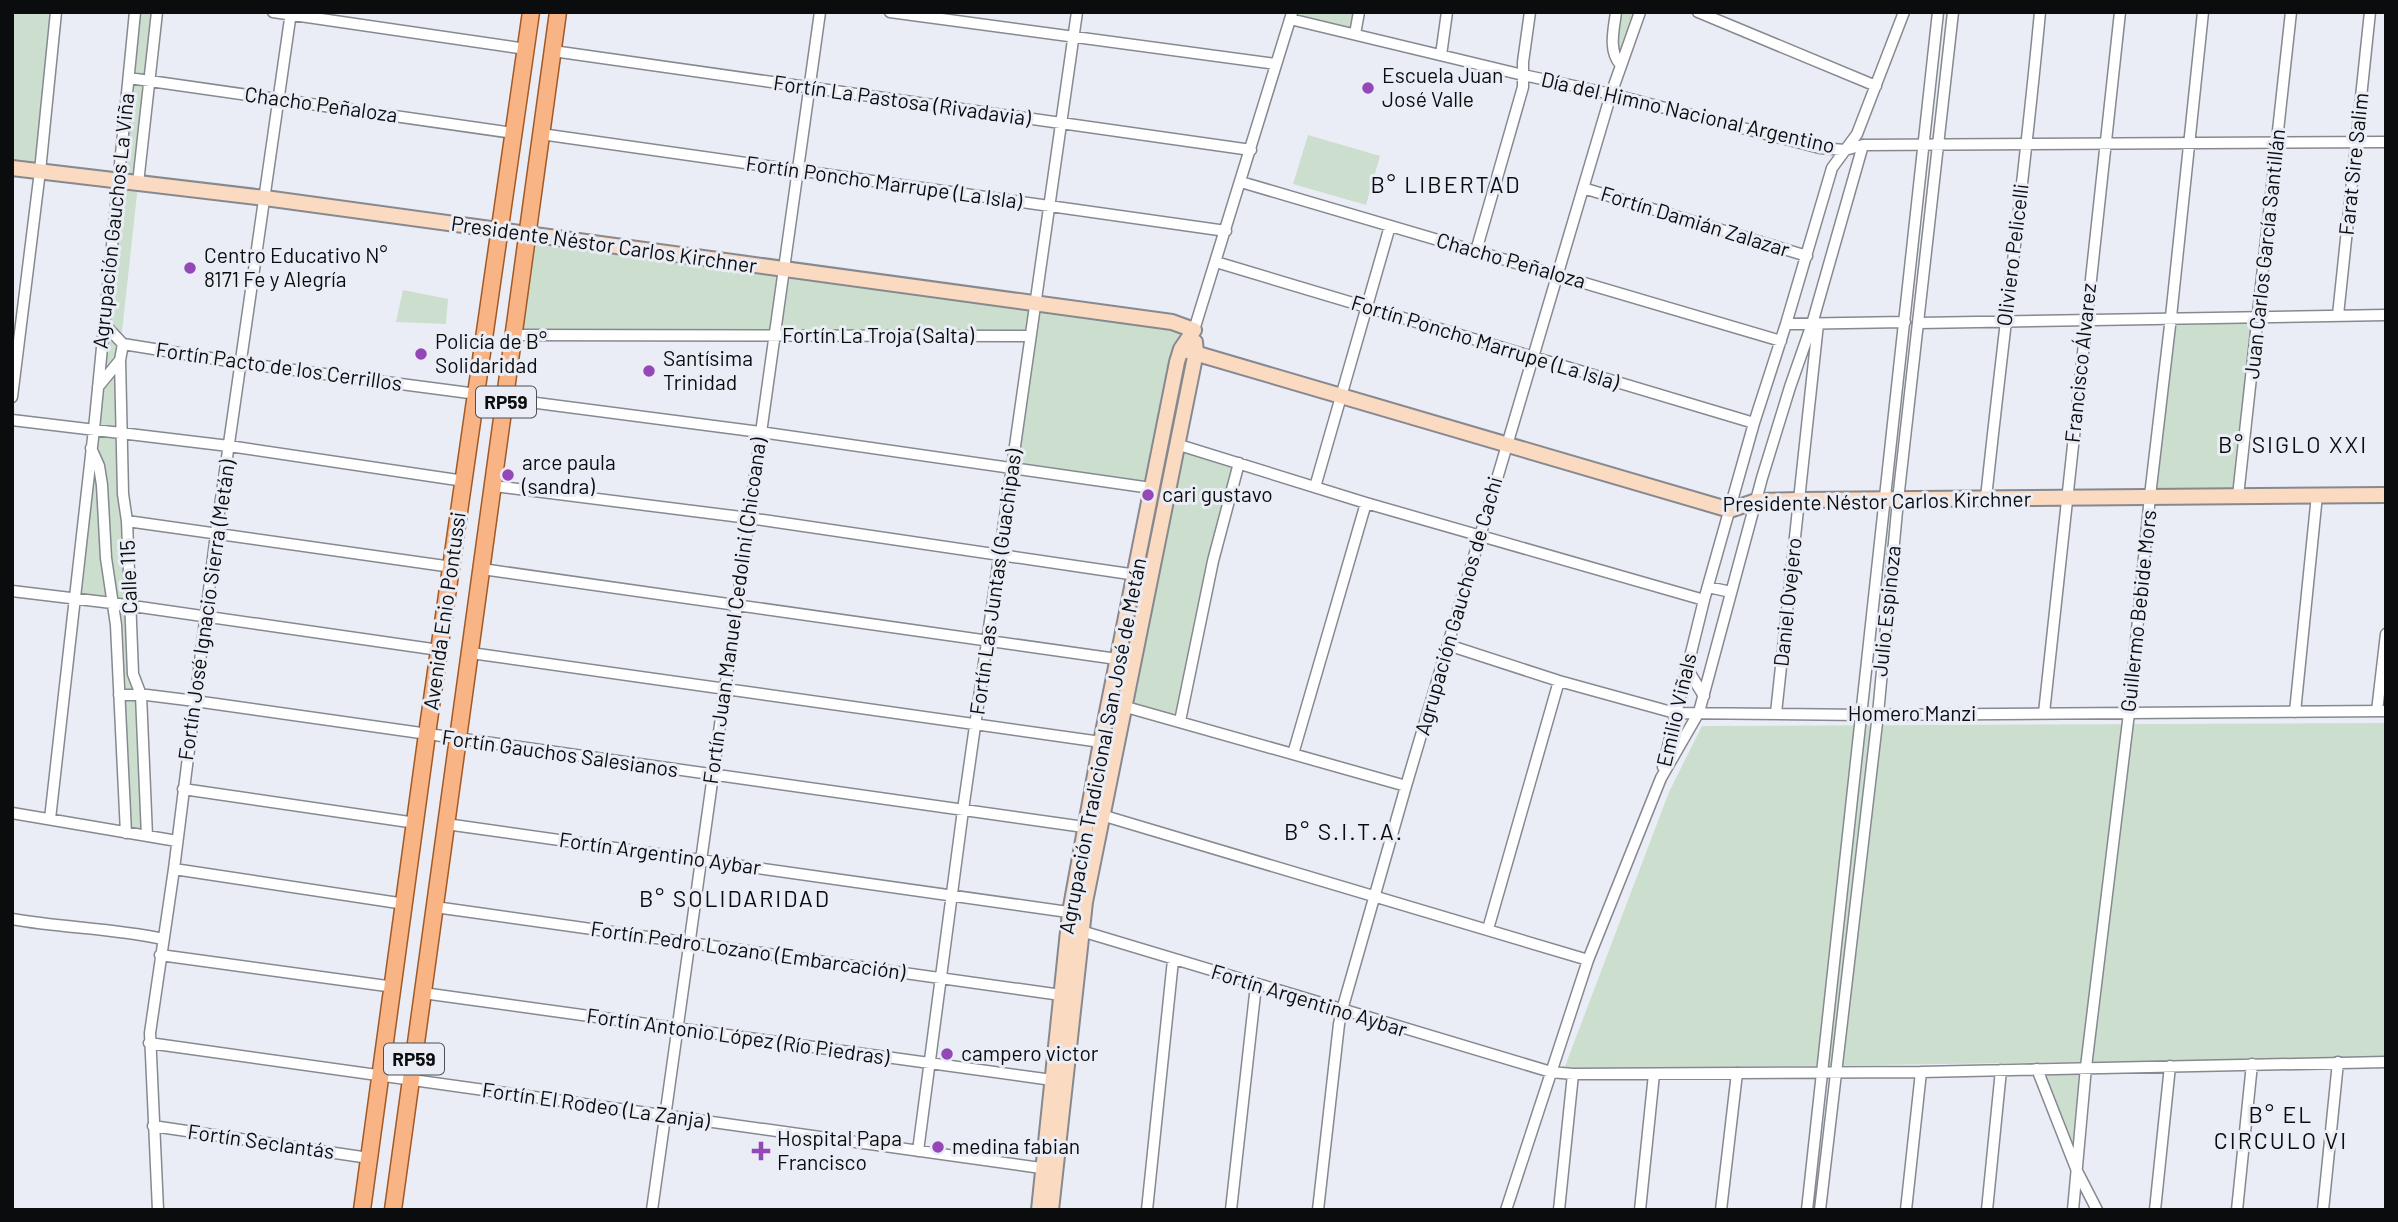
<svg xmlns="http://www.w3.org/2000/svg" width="2398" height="1222" viewBox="0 0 2398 1222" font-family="Barlow,sans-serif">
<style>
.green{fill:#ccdece}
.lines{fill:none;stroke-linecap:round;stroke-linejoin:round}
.street-casing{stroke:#868990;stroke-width:13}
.secondary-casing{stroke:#868990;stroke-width:18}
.primary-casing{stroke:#a15926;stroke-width:19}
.street{stroke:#fff;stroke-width:10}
.secondary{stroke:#fbdac2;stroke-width:14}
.primary{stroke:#f8b485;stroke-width:16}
.poi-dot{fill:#9447b7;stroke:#eaedf5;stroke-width:2.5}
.labels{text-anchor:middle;stroke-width:6;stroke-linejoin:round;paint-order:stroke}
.shield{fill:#eaedf5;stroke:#4d5053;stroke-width:2}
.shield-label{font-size:19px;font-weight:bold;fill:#0a0c0e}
.poi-label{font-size:21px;fill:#0a0c0e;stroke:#eaedf5;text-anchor:start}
.street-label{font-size:21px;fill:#0a0c0e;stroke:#eaedf5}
.neighbourhood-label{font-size:23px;letter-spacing:2px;fill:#0a0c0e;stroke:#eaedf5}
</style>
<rect width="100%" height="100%" fill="#eaedf5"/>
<path class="green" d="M12 12H54L38 169 12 166Z
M136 12H156L137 182 119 179Z
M1292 12H1359L1355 34 1290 19Z
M1617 12H1639L1620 64 1613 47Z
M1308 135 1380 156 1366 205 1293 184Z
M120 184 138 185 119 359 146 836 126 833 112 603 75 598Z
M530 239 779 274 771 334H518Z
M787 273 1030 307 1027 333H779Z
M403 290 448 299 446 324 396 322Z
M1034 305 1172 322 1187 332 1151 488 1013 469Z
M2175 322H2252L2235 492H2154Z
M1176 444 1239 463 1180 721 1124 706Z
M2386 723V1058L1564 1069 1669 792 1702 726Z
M2083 1070 2075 1159 2039 1072Z"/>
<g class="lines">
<g class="street-casing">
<path id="street" d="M273 12 526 49
M890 12 1276 64
M1616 12C1614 29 1608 50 1620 64
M1698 12 1876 86
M1290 19 1523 75 1611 94 1820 148 1845 150 1863 145 2386 142
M1355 34 1359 12
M553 51 1251 150
M1441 55 1447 12
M129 78 513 133
M541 134 1226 231
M1241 182 1781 341
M138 183 157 12
M1583 188 1807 256
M1476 251 1523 87V62L1530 12
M1216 262 1754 423
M2338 315 2370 12
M1919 323 2386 315
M104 324 123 344 120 360 123 494 127 521 133 674 141 695 147 836
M1786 324 1905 322
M1194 330 1292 13
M515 335 1030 336
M123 344 241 363 477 394
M98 387 120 360
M12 397 40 171 56 12
M506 399 760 432 1151 488
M12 420 229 446 464 481
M1176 444 1366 503 1704 600
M91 448 99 466 102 485 106 558 116 625 126 833
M494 486 749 518 1150 577
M1315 487 1390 226
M2238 496 2291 12
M1986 498C2003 336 2025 175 2040 12
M127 521 452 567
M482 569 1117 659
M1708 587 1731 592
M12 591 112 603 439 650
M1448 645 1559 681 1675 713 1862 715 2386 711
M471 653 1101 742
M1686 667 1704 696
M119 695H147L195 701 1084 827
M1119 705 1406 786
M2377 711 2386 634
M2295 712 2317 495
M1776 713 1818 324
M2044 713 2120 12
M1180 721 1213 561 1239 463
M1293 754 1366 503
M1663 767 1704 600 1754 423 1786 324 1832 168 1857 134 1904 12
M183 789 416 823
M12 813 177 841
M1098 814 1588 960
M50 819 94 429 135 12
M446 824 1075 913
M174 869 405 904
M435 907 1061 995
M12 919C62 928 113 928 163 939
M1488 929 1559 681
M1078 930 1551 1072 1573 1074 1921 1072 2386 1062
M160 955 394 987
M423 993 1052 1080
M149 1043 1048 1169
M2037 1069 2077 1171 2097 1210
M153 1126 369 1158
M918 1151 963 810 1077 12
M158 1210 150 1033 174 869 216 534 291 12
M652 1210 820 12
M1147 1210 1173 960
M1231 1210 1256 985
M1318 1210 1339 1024 1342 1010 1406 786 1611 94 1640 12
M1506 1210 1588 960 1661 778 1699 712 1762 478 1790 387 1812 324 1863 145
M1559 1210 1573 1074
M1640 1210 1654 1074
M1721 1210 1737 1073
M1807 1210 1938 12
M1820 1210 1878 714 1898 500 1953 12
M1906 1210 1921 1072
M1987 1210 2001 1070
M2073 1210 2086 1067 2129 713 2150 496 2171 317 2203 12
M2155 1210 2170 1066
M2237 1210 2252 1064
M2323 1210 2338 1062"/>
</g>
<g class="secondary-casing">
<path id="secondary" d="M12 168 265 198 1172 322 1194 330
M1181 349 1730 510 1756 501 1799 500 2386 495
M1039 1210 1070 912 1101 742 1177 362 1181 349 1194 330
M1051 1210 1085 902 1196 352 1195 342"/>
</g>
<g class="primary-casing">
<path id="primary" d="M362 1210 427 734 531 12
M393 1210 558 12"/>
</g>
<use href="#street" class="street"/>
<use href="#secondary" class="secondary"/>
<use href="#primary" class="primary"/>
</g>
<g class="poi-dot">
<circle cx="1368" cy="88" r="7"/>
<circle cx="190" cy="268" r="7"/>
<circle cx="421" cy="354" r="7"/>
<circle cx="649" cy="371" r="7"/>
<circle cx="508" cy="475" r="7"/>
<circle cx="1148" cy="495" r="7"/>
<circle cx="947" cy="1054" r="7"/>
<circle cx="938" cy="1147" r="7"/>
<path d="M757.5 1140.5h7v7h7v7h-7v7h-7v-7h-7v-7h7z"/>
</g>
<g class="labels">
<g class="shield">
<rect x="476" y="386.5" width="60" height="31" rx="5"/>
<rect x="384" y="1043.5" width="60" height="31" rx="5"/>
</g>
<g class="shield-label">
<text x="506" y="409">RP59</text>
<text x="414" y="1066">RP59</text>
</g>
<g class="poi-label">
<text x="1382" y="83">Escuela Juan<tspan x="1382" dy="24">José Valle</tspan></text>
<text x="204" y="263">Centro Educativo N°<tspan x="204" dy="24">8171 Fe y Alegría</tspan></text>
<text x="435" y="349">Policía de B°<tspan x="435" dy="24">Solidaridad</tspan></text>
<text x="663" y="366">Santísima<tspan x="663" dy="24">Trinidad</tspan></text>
<text x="522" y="470">arce paula<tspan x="522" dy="24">(sandra)</tspan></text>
<text x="1162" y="502">cari gustavo</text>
<text x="961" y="1061">campero victor</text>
<text x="777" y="1146">Hospital Papa<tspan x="777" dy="24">Francisco</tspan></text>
<text x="952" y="1154">medina fabian</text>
</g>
<g class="street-label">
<text transform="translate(902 101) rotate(8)" y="7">Fortín La Pastosa (Rivadavia)</text>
<text transform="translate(321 105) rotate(8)" y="7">Chacho Peñaloza</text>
<text transform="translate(1688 113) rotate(13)" y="7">Día del Himno Nacional Argentino</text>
<text transform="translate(2354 164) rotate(-84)" y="7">Farat Sire Salim</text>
<text transform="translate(884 183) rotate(8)" y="7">Fortín Poncho Marrupe (La Isla)</text>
<text transform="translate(114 221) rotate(-84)" y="7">Agrupación Gauchos La Viña</text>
<text transform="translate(1695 222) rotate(17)" y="7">Fortín Damián Zalazar</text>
<text transform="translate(604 245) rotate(8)" y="7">Presidente Néstor Carlos Kirchner</text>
<text transform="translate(2265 254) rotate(-84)" y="7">Juan Carlos García Santillán</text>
<text transform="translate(2013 255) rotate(-83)" y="7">Oliviero Pelicelli</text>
<text transform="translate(1511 261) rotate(16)" y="7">Chacho Peñaloza</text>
<text x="878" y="343">Fortín La Troja (Salta)</text>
<text transform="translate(1485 343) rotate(17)" y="7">Fortín Poncho Marrupe (La Isla)</text>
<text transform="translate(2081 363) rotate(-84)" y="7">Francisco Álvarez</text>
<text transform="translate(279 367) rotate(8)" y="7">Fortín Pacto de los Cerrillos</text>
<text transform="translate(1877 502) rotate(-1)" y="7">Presidente Néstor Carlos Kirchner</text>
<text transform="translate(129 577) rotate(-92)" y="7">Calle 115</text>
<text transform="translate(996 582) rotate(-82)" y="7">Fortín Las Juntas (Guachipas)</text>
<text transform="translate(1788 602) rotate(-84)" y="7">Daniel Ovejero</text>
<text transform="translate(1459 606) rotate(-74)" y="7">Agrupación Gauchos de Cachi</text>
<text transform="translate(207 610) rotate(-82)" y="7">Fortín José Ignacio Sierra (Metán)</text>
<text transform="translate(445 611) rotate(-82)" y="7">Avenida Enio Pontussi</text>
<text transform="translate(735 611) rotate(-82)" y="7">Fortín Juan Manuel Cedolini (Chicoana)</text>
<text transform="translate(1887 611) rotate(-84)" y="7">Julio Espinoza</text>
<text transform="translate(2139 611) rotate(-84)" y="7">Guillermo Bebide Mors</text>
<text transform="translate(1677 710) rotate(-77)" y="7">Emilio Viñals</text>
<text x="1912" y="721">Homero Manzi</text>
<text transform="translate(1103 746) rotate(-79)" y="7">Agrupación Tradicional San José de Metán</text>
<text transform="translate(560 754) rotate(8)" y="7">Fortín Gauchos Salesianos</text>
<text transform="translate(660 854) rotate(8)" y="7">Fortín Argentino Aybar</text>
<text transform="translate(748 951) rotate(8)" y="7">Fortín Pedro Lozano (Embarcación)</text>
<text transform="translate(1309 1001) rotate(17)" y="7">Fortín Argentino Aybar</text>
<text transform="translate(738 1037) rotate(8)" y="7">Fortín Antonio López (Río Piedras)</text>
<text transform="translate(596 1106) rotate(8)" y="7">Fortín El Rodeo (La Zanja)</text>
<text transform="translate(261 1142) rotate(8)" y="7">Fortín Seclantás</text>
</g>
<g class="neighbourhood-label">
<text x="1446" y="193">B° LIBERTAD</text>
<text x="2293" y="453">B° SIGLO XXI</text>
<text x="1344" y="840">B° S.I.T.A.</text>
<text x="735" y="907">B° SOLIDARIDAD</text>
<text x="2281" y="1123">B° EL<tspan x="2281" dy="26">CIRCULO VI</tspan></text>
</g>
</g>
<rect width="2398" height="1222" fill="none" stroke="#0a0c0e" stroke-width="28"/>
</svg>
